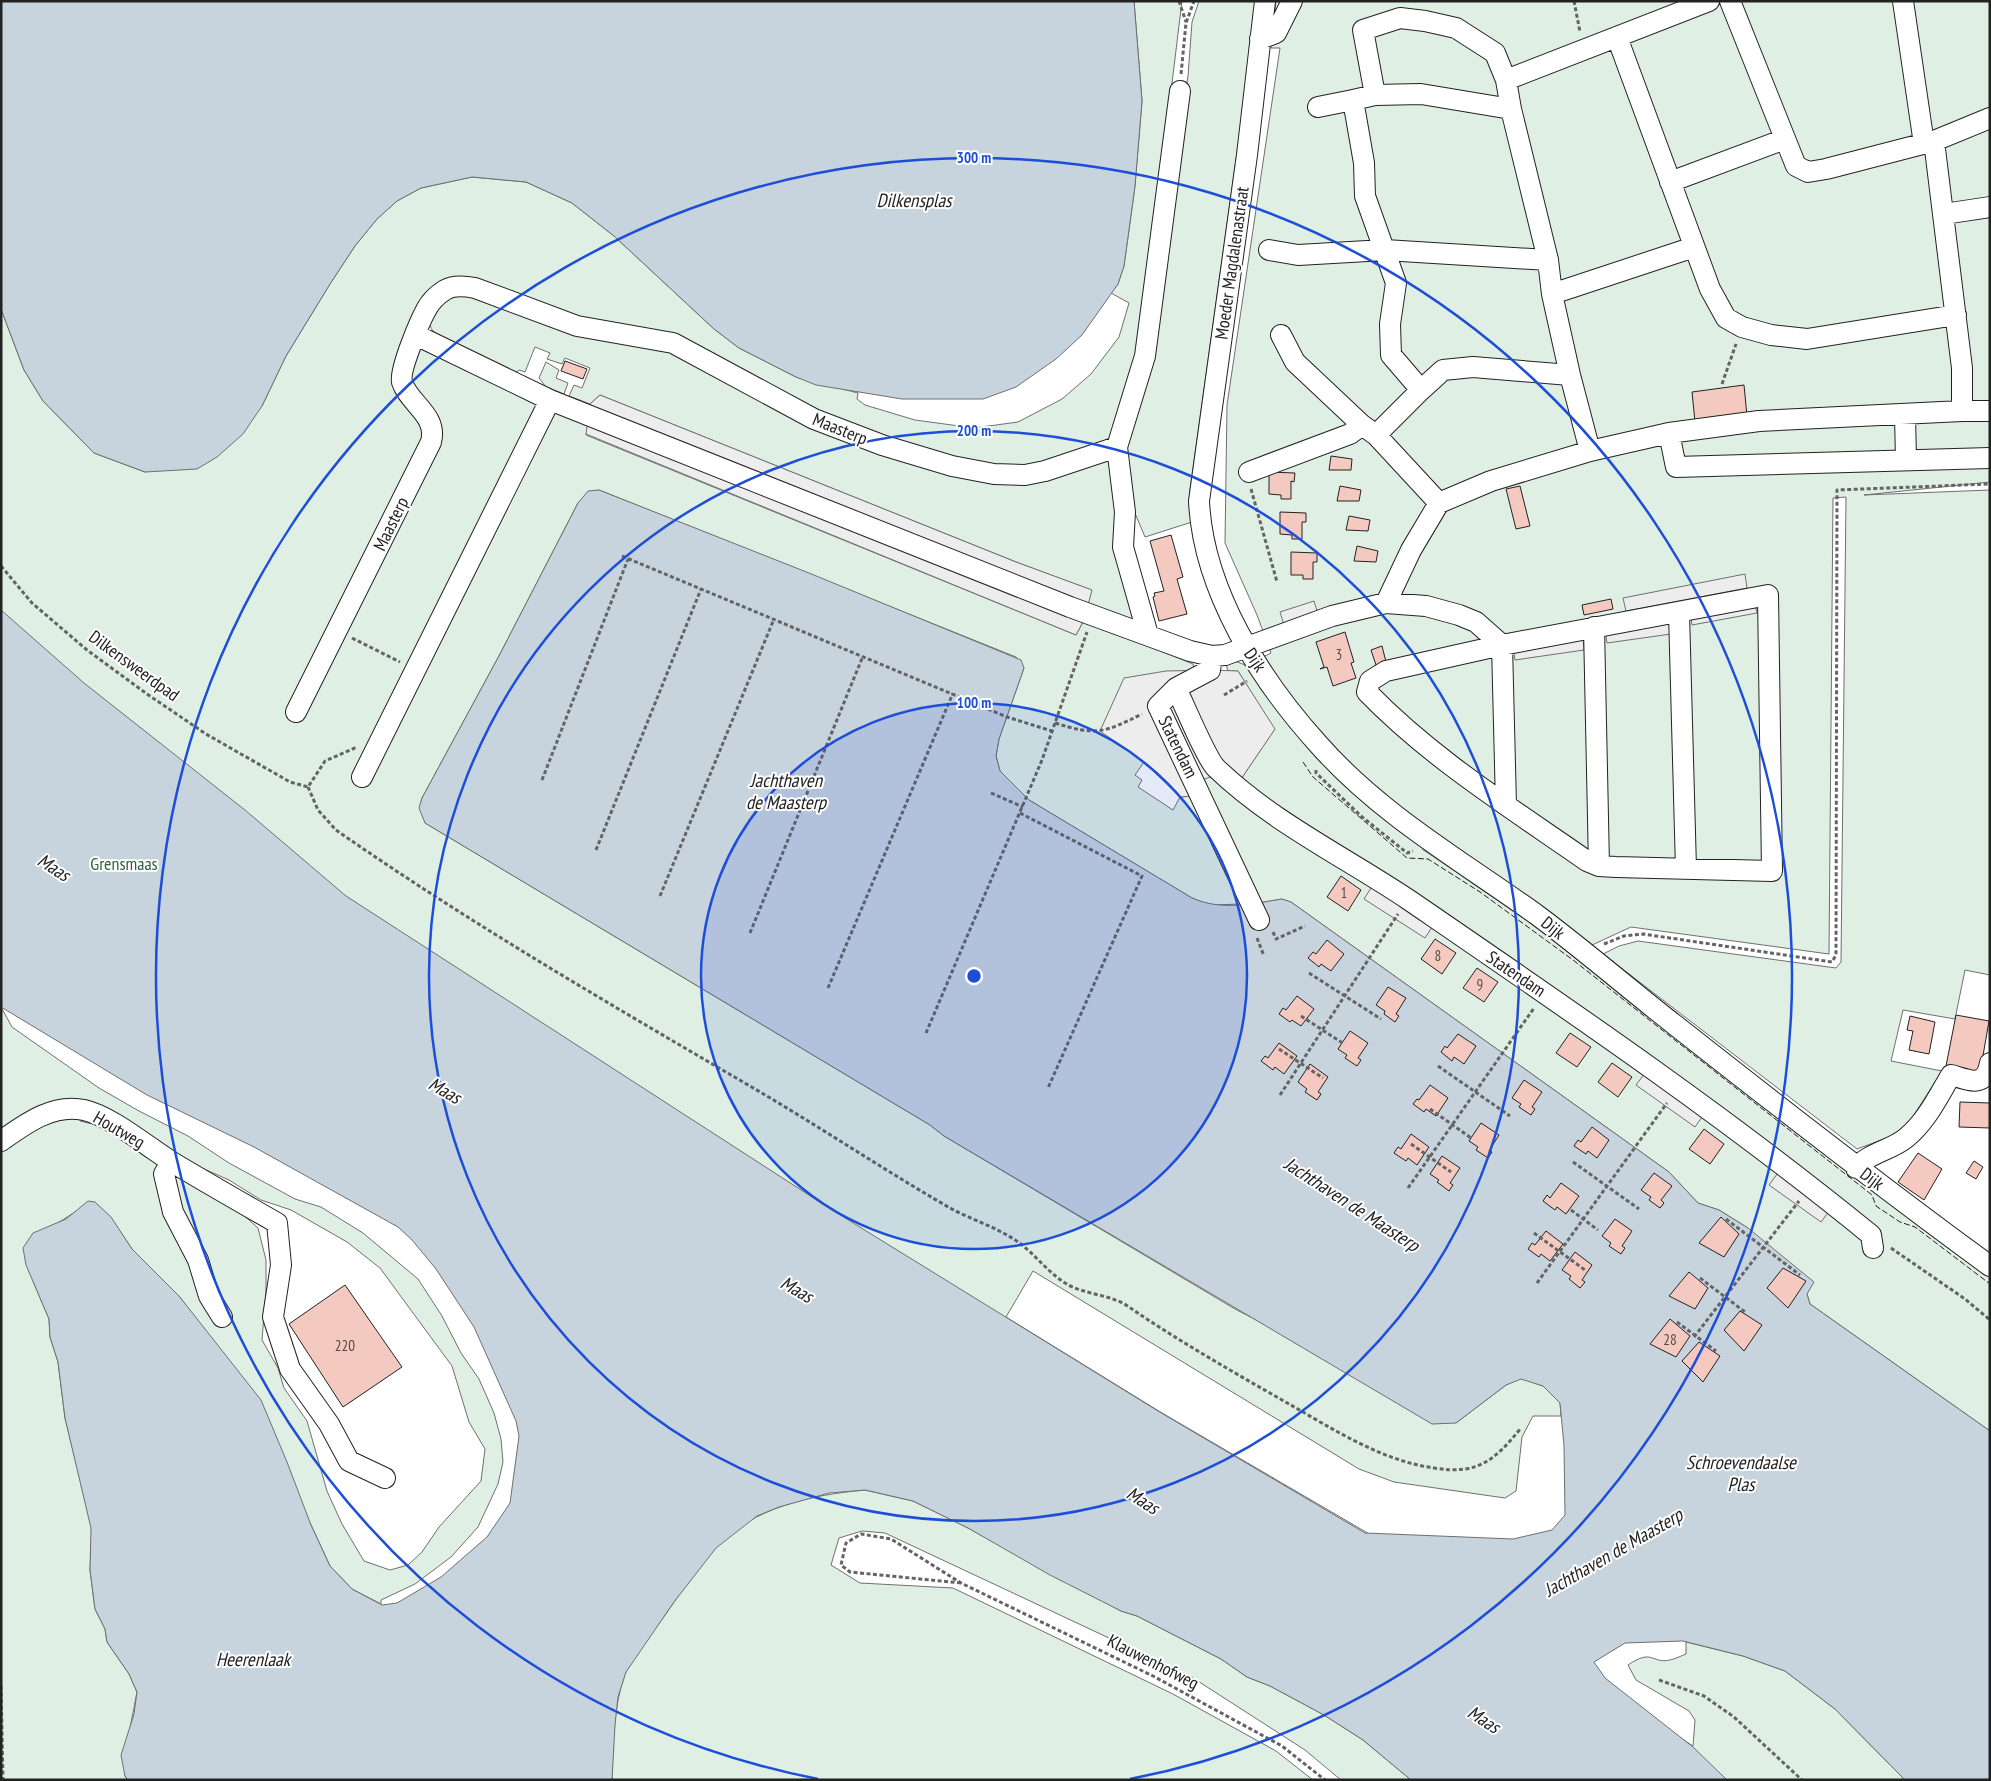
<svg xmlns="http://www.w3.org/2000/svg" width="1991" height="1781" viewBox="0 0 1991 1781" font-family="'PT Sans Narrow',sans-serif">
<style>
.green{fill:#e0efe3;stroke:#6f6f6f;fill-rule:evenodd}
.parking{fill:#ededed;stroke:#6f6f6f}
.water{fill:#c7d3dd;stroke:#6f6f6f}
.building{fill:#f3c9c0;stroke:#222}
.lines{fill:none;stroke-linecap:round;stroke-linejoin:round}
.minor-casing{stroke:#222;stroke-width:22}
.path{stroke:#646464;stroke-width:3;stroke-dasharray:4 2.5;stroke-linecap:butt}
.minor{stroke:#fff;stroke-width:20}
.fence{stroke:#222;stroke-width:1;stroke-dasharray:6 2.5;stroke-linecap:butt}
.ring{fill:none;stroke:#1d4ed8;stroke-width:2.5}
.labels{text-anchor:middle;stroke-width:4;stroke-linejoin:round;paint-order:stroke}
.number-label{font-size:15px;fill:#564c4a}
.street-label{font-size:18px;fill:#222;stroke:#fff}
.park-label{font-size:18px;fill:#2f5e38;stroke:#fff}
.water-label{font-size:19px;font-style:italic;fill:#222;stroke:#fff}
.centre{fill:#1d4ed8;stroke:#fff;stroke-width:2.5}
.ring-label{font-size:15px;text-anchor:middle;font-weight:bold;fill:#1d4ed8;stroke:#fff;stroke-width:4;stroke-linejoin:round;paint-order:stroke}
</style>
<rect width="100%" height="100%" fill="#fff"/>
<path class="green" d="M1134 1H1182L1140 346 1110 442 1021 471 889 444 624 330 457 282 400 362 435 447 408 377 420 347 555 413 559 412 589 422 586 435 1076 635 1084 620 1193 664 1194 669 1101 731 1144 762 1135 775 1142 780 1138 787 1173 810 1180 797 1193 796 1243 904 1209 905 1192 898 1029 800 1000 771 996 756 999 739 1024 668 1016 657 599 490 578 503 500 654 422 798 421 802 425 823 930 1125 944 1136 1235 1309 1456 1423 1506 1385 1521 1378 1543 1386 1560 1403 1561 1416H1533L1522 1437 1516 1491 1505 1498 1394 1482 1359 1469 1033 1271 1006 1317 1162 1413 1371 1535 1693 1746 1695 1720 1689 1711 1636 1680 1628 1665C1653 1648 1651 1664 1670 1660 1675 1659 1681 1656 1686 1654V1642L1743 1656 1785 1671 1835 1709 1905 1780H1680L1 932V309L24 370 43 401 94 453 145 472 262 406 286 356 330 284 355 246 377 219 397 201 421 188 472 177 526 182 572 203 614 236 714 329 739 348 796 377 858 393 857 399 865 405 915 420 974 428 1018 422 1062 399 1091 374 1119 337 1129 303 1111 293 1118 284 1124 266 1135 186 1142 101Z
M1199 1H1258L1190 490 1192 522 1145 537 1129 499 1124 457 1188 76 1192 22Z
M1276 1H1990V482L1864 495 1990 490V975L1965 970 1955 1019 1903 1010 1891 1061 1942 1071 1903 1132 1857 1149 1603 954 1619 946 1638 941 1836 968 1841 962 1846 497 1833 498 1829 954 1631 927 1592 945 1378 791 1313 731 1263 657 1271 653 1257 615 1225 543 1227 405 1280 48H1271Z
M452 292 657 342 758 394 977 474 1109 458 1135 621 1087 604 1091 590 1016 562 600 395 590 404 569 396 574 385 582 388 590 368 565 358 562 364 547 359 550 353 535 347 525 372 519 370 517 372C501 365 442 340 433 331 428 325 430 318 430 312Z
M546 362 559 370 556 378 568 383 564 394 546 387 539 378Z
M1235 661 1245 665 1316 756 1320 755 1427 847 1422 849 1523 917 1576 957 1990 1276V1431L1810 1304 1807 1294 1748 1228 1719 1210 1698 1203 1669 1172 1291 902 1282 899 1259 903 1202 780 1213 775 1237 785 1274 730 1238 671H1228L1226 664Z
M1 1007 12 1027 99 1088 139 1111 188 1136 229 1163 295 1199 321 1207 363 1233 418 1279 442 1316 461 1353 479 1379 494 1413 501 1439 503 1462 498 1484 478 1527 451 1557 415 1584 381 1600V1604L352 1589 330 1566 311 1525 213 1341 179 1296 132 1249 111 1218 95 1202C77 1208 67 1219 50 1227L33 1281 49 1319 50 1337 58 1362 65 1418 92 1528 90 1570 95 1609 105 1629 107 1642 129 1674 137 1692 129 1733 125 1776 128 1780H1ZM84 1102 195 1165 229 1180 261 1200 291 1210 347 1242 380 1268 452 1366 469 1422 485 1449 481 1481 439 1527 422 1552 408 1565 390 1570 364 1561 342 1524 327 1491 307 1421 284 1388 278 1368 262 1340 266 1291V1260L258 1228 223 1197 144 1156 122 1139 97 1125 80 1121Z
M865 1490 913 1501 968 1528 1121 1611 1137 1616 1221 1659 1247 1677 1270 1686 1324 1715 1363 1740 1411 1780H1341L1305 1750 1190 1676 885 1533 862 1531 839 1538 831 1565 860 1583 953 1588 1173 1694 1276 1751 1313 1780H612C613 1745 613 1708 625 1674 632 1656 652 1634 663 1618 680 1594 696 1568 716 1547 754 1507 811 1495 865 1490Z"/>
<path class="parking" d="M600 395 1016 562 1092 590 1084 620 1076 635 586 434 590 404Z
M1745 574 1747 588 1626 611 1623 598Z
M1314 601 1318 614 1284 625 1280 612Z
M1754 601 1757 613 1692 625 1690 612Z
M1670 621 1671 634 1607 643 1605 630Z
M1583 638 1584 650 1515 660 1513 648Z
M1210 670 1238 671 1275 729 1237 785 1213 776 1202 780 1193 796 1180 797 1144 762 1100 731 1124 678 1166 671Z
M1373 885 1434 924 1425 938 1364 899Z
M1645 1073 1704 1114 1695 1127 1636 1085Z
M1778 1173 1830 1210 1821 1222 1769 1185Z"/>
<path class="water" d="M1 1H1134L1142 101 1135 186 1124 266 1118 284 1082 335 1056 359 1016 387 983 399H902L816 385 796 377 739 348 714 329 614 236 572 203 526 182 472 177 421 188 397 201 377 219 355 246 330 284 286 356 262 406 243 434 217 457 197 469 145 472 94 453 43 401 24 370 1 309Z
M599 490 809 573 1021 660 1024 668 999 739 996 756 1000 771 1029 800 1192 898C1222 911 1251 904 1282 899L1291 902 1669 1172 1698 1203 1719 1210 1748 1228 1814 1282 1807 1294 1810 1304 1990 1431V1780H1905L1835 1709 1785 1671 1743 1656 1683 1641 1625 1643 1594 1662 1605 1678 1693 1747 1727 1780H1411L1363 1740 1324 1715 1270 1686 1247 1677 1221 1659 1137 1616 1121 1611 1050 1575 968 1528 913 1501 865 1490 829 1493 779 1507 757 1516 716 1548 674 1602 626 1672 618 1697 615 1725 612 1780H128L125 1776 121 1755 134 1714 137 1692 129 1674 107 1642 105 1629 95 1609 90 1570 91 1528 65 1418 58 1362 50 1337 49 1319 26 1265 23 1248 33 1233 66 1219 88 1201 95 1202 111 1217 132 1249 179 1296 261 1400 287 1462 311 1525 330 1566 352 1589 382 1605 397 1603 441 1577 487 1537 510 1503 519 1436 516 1421 474 1327 436 1269 412 1240 398 1227 254 1147 147 1095 1 1007V610L84 683 245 810 346 896 829 1208 1158 1411 1365 1533 1513 1539 1552 1530 1565 1515 1564 1446 1560 1403 1543 1386 1521 1379 1506 1385 1456 1423 1432 1424 944 1136 930 1125 425 823 419 808 422 798 500 654 578 503 588 491Z"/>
<path class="building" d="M565 361 587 369 583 379 561 371Z
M1744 385 1747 416 1695 422 1692 392Z
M1331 456 1352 459 1351 470H1329Z
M1269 472 1295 473 1294 482 1291 481V499H1281V495L1269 494Z
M1340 486 1361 490 1359 501H1337Z
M1520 486 1530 526 1516 529 1506 489Z
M1280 512 1306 513V522H1302V539H1292V535L1280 534Z
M1349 516 1370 520 1368 531 1346 530Z
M1171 535 1183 577 1177 579 1187 614 1159 621 1153 597 1155 596 1154 593 1164 591 1150 541Z
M1357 546 1378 551 1376 562 1354 561Z
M1291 552 1317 553V562H1313V579H1303V575H1291Z
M1611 599 1613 609 1584 615 1582 605Z
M1345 632 1354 662 1351 663 1356 678 1333 686 1327 667 1320 669 1324 667 1316 642Z
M1382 646 1386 662 1376 665 1371 650Z
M1341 876 1361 890 1348 911 1327 897Z
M1435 939 1456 953 1442 974 1421 959Z
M1327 940 1344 954 1331 971 1321 964 1319 967 1308 958 1313 952 1316 954Z
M1477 968 1498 982 1484 1002 1463 988Z
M1388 987 1406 998 1396 1014 1399 1016 1395 1022 1384 1014 1385 1011 1376 1005Z
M1297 996 1314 1009 1301 1026 1292 1020 1290 1022 1279 1014 1283 1008 1286 1010Z
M1956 1015 1989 1021 1980 1073 1946 1066Z
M1910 1016 1935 1022 1929 1054 1909 1050 1913 1031 1907 1030Z
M1350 1031 1368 1043 1358 1058 1361 1060 1357 1066 1345 1058 1347 1055 1338 1049Z
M1570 1033 1591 1047 1577 1067 1556 1053Z
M1458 1034 1476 1046 1464 1064 1454 1057 1452 1061 1441 1052 1445 1046 1447 1048Z
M1279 1043 1297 1056 1284 1074 1275 1067 1273 1070 1261 1061 1265 1056 1268 1058Z
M1612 1063 1632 1077 1618 1097 1598 1082Z
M1310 1064 1328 1077 1318 1092 1321 1094 1317 1100 1305 1092 1307 1089 1298 1082Z
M1524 1080 1542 1092 1532 1107 1535 1109 1531 1115 1519 1107 1521 1104 1512 1098Z
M1430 1085 1448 1098 1436 1116 1426 1109 1424 1112 1413 1104 1417 1099 1419 1100Z
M1960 1102 1990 1103V1128L1959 1127Z
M1481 1123 1499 1135 1489 1151 1492 1152 1488 1158 1476 1150 1478 1147 1469 1141Z
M1592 1127 1609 1140 1597 1158 1588 1151 1586 1154 1574 1146 1578 1140 1581 1142Z
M1704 1129 1724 1144 1710 1164 1689 1149Z
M1411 1134 1429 1147 1417 1165 1408 1158 1406 1161 1394 1153 1398 1147 1401 1149Z
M1918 1153 1942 1169 1924 1200 1898 1182Z
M1442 1156 1460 1168 1450 1183 1453 1185 1449 1191 1437 1182 1439 1180 1430 1174Z
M1974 1161 1983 1167 1976 1179 1966 1173Z
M1654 1173 1672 1186 1661 1200 1664 1203 1660 1208 1649 1200 1651 1197 1641 1190Z
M1561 1183 1579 1196 1566 1214 1557 1207 1555 1210 1543 1201 1547 1195 1550 1198Z
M1721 1217 1739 1234 1724 1257 1699 1243Z
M1615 1219 1632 1231 1622 1246 1625 1248 1621 1254 1609 1246 1611 1243 1602 1236Z
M1546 1231 1563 1244 1550 1261 1541 1254 1539 1257 1528 1249 1532 1243 1535 1245Z
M1575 1252 1592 1265 1582 1280 1585 1282 1580 1288 1569 1279 1571 1276 1562 1270Z
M1783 1268 1806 1281 1788 1308 1767 1288Z
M1689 1272 1708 1288 1695 1309 1669 1296Z
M345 1285 402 1367 343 1407 289 1324Z
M1740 1311 1762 1325 1744 1351 1724 1330Z
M1670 1319 1690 1336 1676 1357 1650 1344Z
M1699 1342 1720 1356 1703 1382 1682 1361Z"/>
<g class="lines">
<g class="minor-casing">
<path id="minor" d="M1265 1 1247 155 1199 501C1203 590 1260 680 1319 745 1381 815 1462 861 1537 915 1584 950 1629 989 1675 1025 1779 1107 1883 1188 1990 1266
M1730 1 1796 166 1808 172 1826 169 1934 141
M1903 1 1924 144
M1617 37 1710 289 1726 318 1742 327 1771 335 1807 339 1956 315
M1260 39 1276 33 1292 1
M1506 80 1495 53 1456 28 1425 21 1400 18 1363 30 1375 95 1353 100 1364 163 1365 196 1396 283 1390 324 1391 355 1421 390 1443 370 1473 367 1570 375
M1375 95 1421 94 1511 109
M1318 107 1353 100
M1670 182 1785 139
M1944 214 1990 207
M1269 250 1298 255 1385 250 1548 260
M1552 294 1694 247
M416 335 550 400 1070 607 1190 651 1212 656 1225 655 1332 616 1386 603 1426 606 1459 615 1476 622 1502 645 1768 595 1772 871 1616 867 1599 866 1587 861C1511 808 1432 759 1367 692L1370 681 1386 671 1502 645 1506 805
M1281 335 1295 362 1362 425 1376 435 1439 503
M1962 411H1990
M1905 415 1906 460
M1669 433 1676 467 1990 458
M1376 435 1421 390
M1117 447 1145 356 1180 91
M1590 451 1570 375 1552 294 1548 260 1511 109 1506 80 1709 1
M1249 472 1350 434 1362 425
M1386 603 1411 550 1439 503 1491 481 1590 451 1669 433 1759 421 1962 411V368L1934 141 1990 118
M1679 613 1686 869
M1594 627 1599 866
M1212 656 1210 670 1176 688C1184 704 1206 758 1216 768 1272 822 1345 857 1409 900 1565 1007 1724 1115 1871 1235L1873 1248
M1176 688 1158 706 1259 920
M296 712 431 442C438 415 409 404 402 382 399 370 420 321 426 310 430 302 437 295 445 290 453 285 465 286 475 288L577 326 673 343 814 419 882 445 952 466 994 474 1025 475 1045 471 1117 447 1125 512 1123 547 1148 635
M362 777 550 400
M1 1141C25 1124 53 1103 84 1110 111 1116 148 1147 172 1162 207 1183 242 1203 277 1223L281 1265 273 1317 290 1369 329 1424 349 1461 385 1478
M171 1162 164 1174 173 1212 198 1260 209 1296 222 1317
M1856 1168C1870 1152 1890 1151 1906 1138 1926 1122 1938 1097 1951 1075 1969 1080 1985 1089 1990 1063"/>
</g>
<path class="path" d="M1179 1 1186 22
M1574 1 1580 32
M1181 74 1186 23 1194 1
M1722 384 1736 344
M1251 489 1277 582
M622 556 1007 717 1052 731
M1 566 32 603 87 650 147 694 206 734 290 782 308 787 325 761 357 747
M352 638 400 662
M1224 695 1247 681
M1055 723C1096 736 1104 733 1142 714
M1316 770V773L1361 816 1407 853 1413 851
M542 780 628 559
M308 787 318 810 336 830C471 924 613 1006 755 1089 820 1127 884 1170 950 1208 970 1219 993 1226 1012 1238 1032 1250 1045 1270 1065 1283 1084 1295 1111 1294 1129 1307 1180 1342 1235 1373 1289 1404 1333 1429 1382 1461 1434 1468 1478 1475 1494 1461 1521 1428
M991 793 1023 807
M1020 813 1142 876 1048 1088
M596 850 701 589
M660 896 774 619
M1273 932 1276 939 1305 926
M750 933 863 656
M1257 938 1264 956
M1604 944 1624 936 1643 934 1832 962 1836 955 1837 490 1990 484
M1309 973 1381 1019
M828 988 953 693
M1301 1016 1344 1044
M926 1033 1042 760 1087 632
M1279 1049 1323 1078
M1438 1066 1510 1116
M1280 1095 1398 914
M1430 1109 1471 1138
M1411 1144 1451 1172
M1573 1162 1639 1209
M1408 1188 1534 1008
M1571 1210 1598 1230
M1726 1219 1800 1275
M1534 1233 1585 1270
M1891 1248 1965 1299 1990 1320
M1700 1278 1745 1312
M1537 1283 1667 1103
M1677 1322 1716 1351
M1694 1337 1799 1201
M961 1583 850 1572 841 1565 846 1543 861 1534 891 1539 961 1583 1153 1676 1282 1746 1325 1780
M1659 1680 1704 1696 1734 1717 1802 1780
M1 1686 3 1780"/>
<use href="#minor" class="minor"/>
<path class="fence" d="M1303 762 1313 777 1407 858 1428 859 1480 892 1573 960 1872 1195 1876 1206 1900 1222 1915 1227 1990 1284"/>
</g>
<circle cx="974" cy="976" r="273" fill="#1d4ed8" fill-opacity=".12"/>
<g class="ring">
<circle cx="974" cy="976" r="273"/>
<circle cx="974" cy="976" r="545"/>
<path d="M818 1779A818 818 0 1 1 1130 1779"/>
</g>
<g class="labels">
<g class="number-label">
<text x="1339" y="660">3</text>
<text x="1344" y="898">1</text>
<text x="1438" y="961">8</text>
<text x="1480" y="990">9</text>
<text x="1670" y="1345">28</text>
<text x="345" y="1351">220</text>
</g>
<g class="street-label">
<text transform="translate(1232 263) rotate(-82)" y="6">Moeder Magdalenastraat</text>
<text transform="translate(840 429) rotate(22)" y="6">Maasterp</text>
<text transform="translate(391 524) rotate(-64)" y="6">Maasterp</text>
<text transform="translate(1255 660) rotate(55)" y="6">Dijk</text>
<text transform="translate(134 666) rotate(36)" y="6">Dilkensweerdpad</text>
<text transform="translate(1178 747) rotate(64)" y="6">Statendam</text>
<text transform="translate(1553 928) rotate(39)" y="6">Dijk</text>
<text transform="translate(1516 974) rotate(34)" y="6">Statendam</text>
<text transform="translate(119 1130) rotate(30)" y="6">Houtweg</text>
<text transform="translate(1872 1179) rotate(37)" y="6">Dijk</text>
<text transform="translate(1153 1662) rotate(27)" y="6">Klauwenhofweg</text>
</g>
<g class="park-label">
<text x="124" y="870">Grensmaas</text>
</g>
<g class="water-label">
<text x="914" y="207">Dilkensplas</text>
<text x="786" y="787">Jachthaven<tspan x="786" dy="22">de Maasterp</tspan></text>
<text transform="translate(54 867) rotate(33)" y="7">Maas</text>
<text transform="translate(445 1090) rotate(30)" y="7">Maas</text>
<text transform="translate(1352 1204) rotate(33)" y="7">Jachthaven de Maasterp</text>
<text transform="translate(797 1289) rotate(30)" y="7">Maas</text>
<text x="1741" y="1469">Schroevendaalse<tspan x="1741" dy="22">Plas</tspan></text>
<text transform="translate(1143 1500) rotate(33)" y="7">Maas</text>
<text transform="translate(1613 1552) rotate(-30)" y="7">Jachthaven de Maasterp</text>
<text x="253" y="1666">Heerenlaak</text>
<text transform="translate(1484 1719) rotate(33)" y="7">Maas</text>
</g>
</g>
<circle cx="974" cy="976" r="8" class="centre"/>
<g class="ring-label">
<text x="974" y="163">300 m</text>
<text x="974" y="436">200 m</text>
<text x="974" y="708">100 m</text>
</g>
<rect width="1991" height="1781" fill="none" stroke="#222222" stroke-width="5"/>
</svg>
